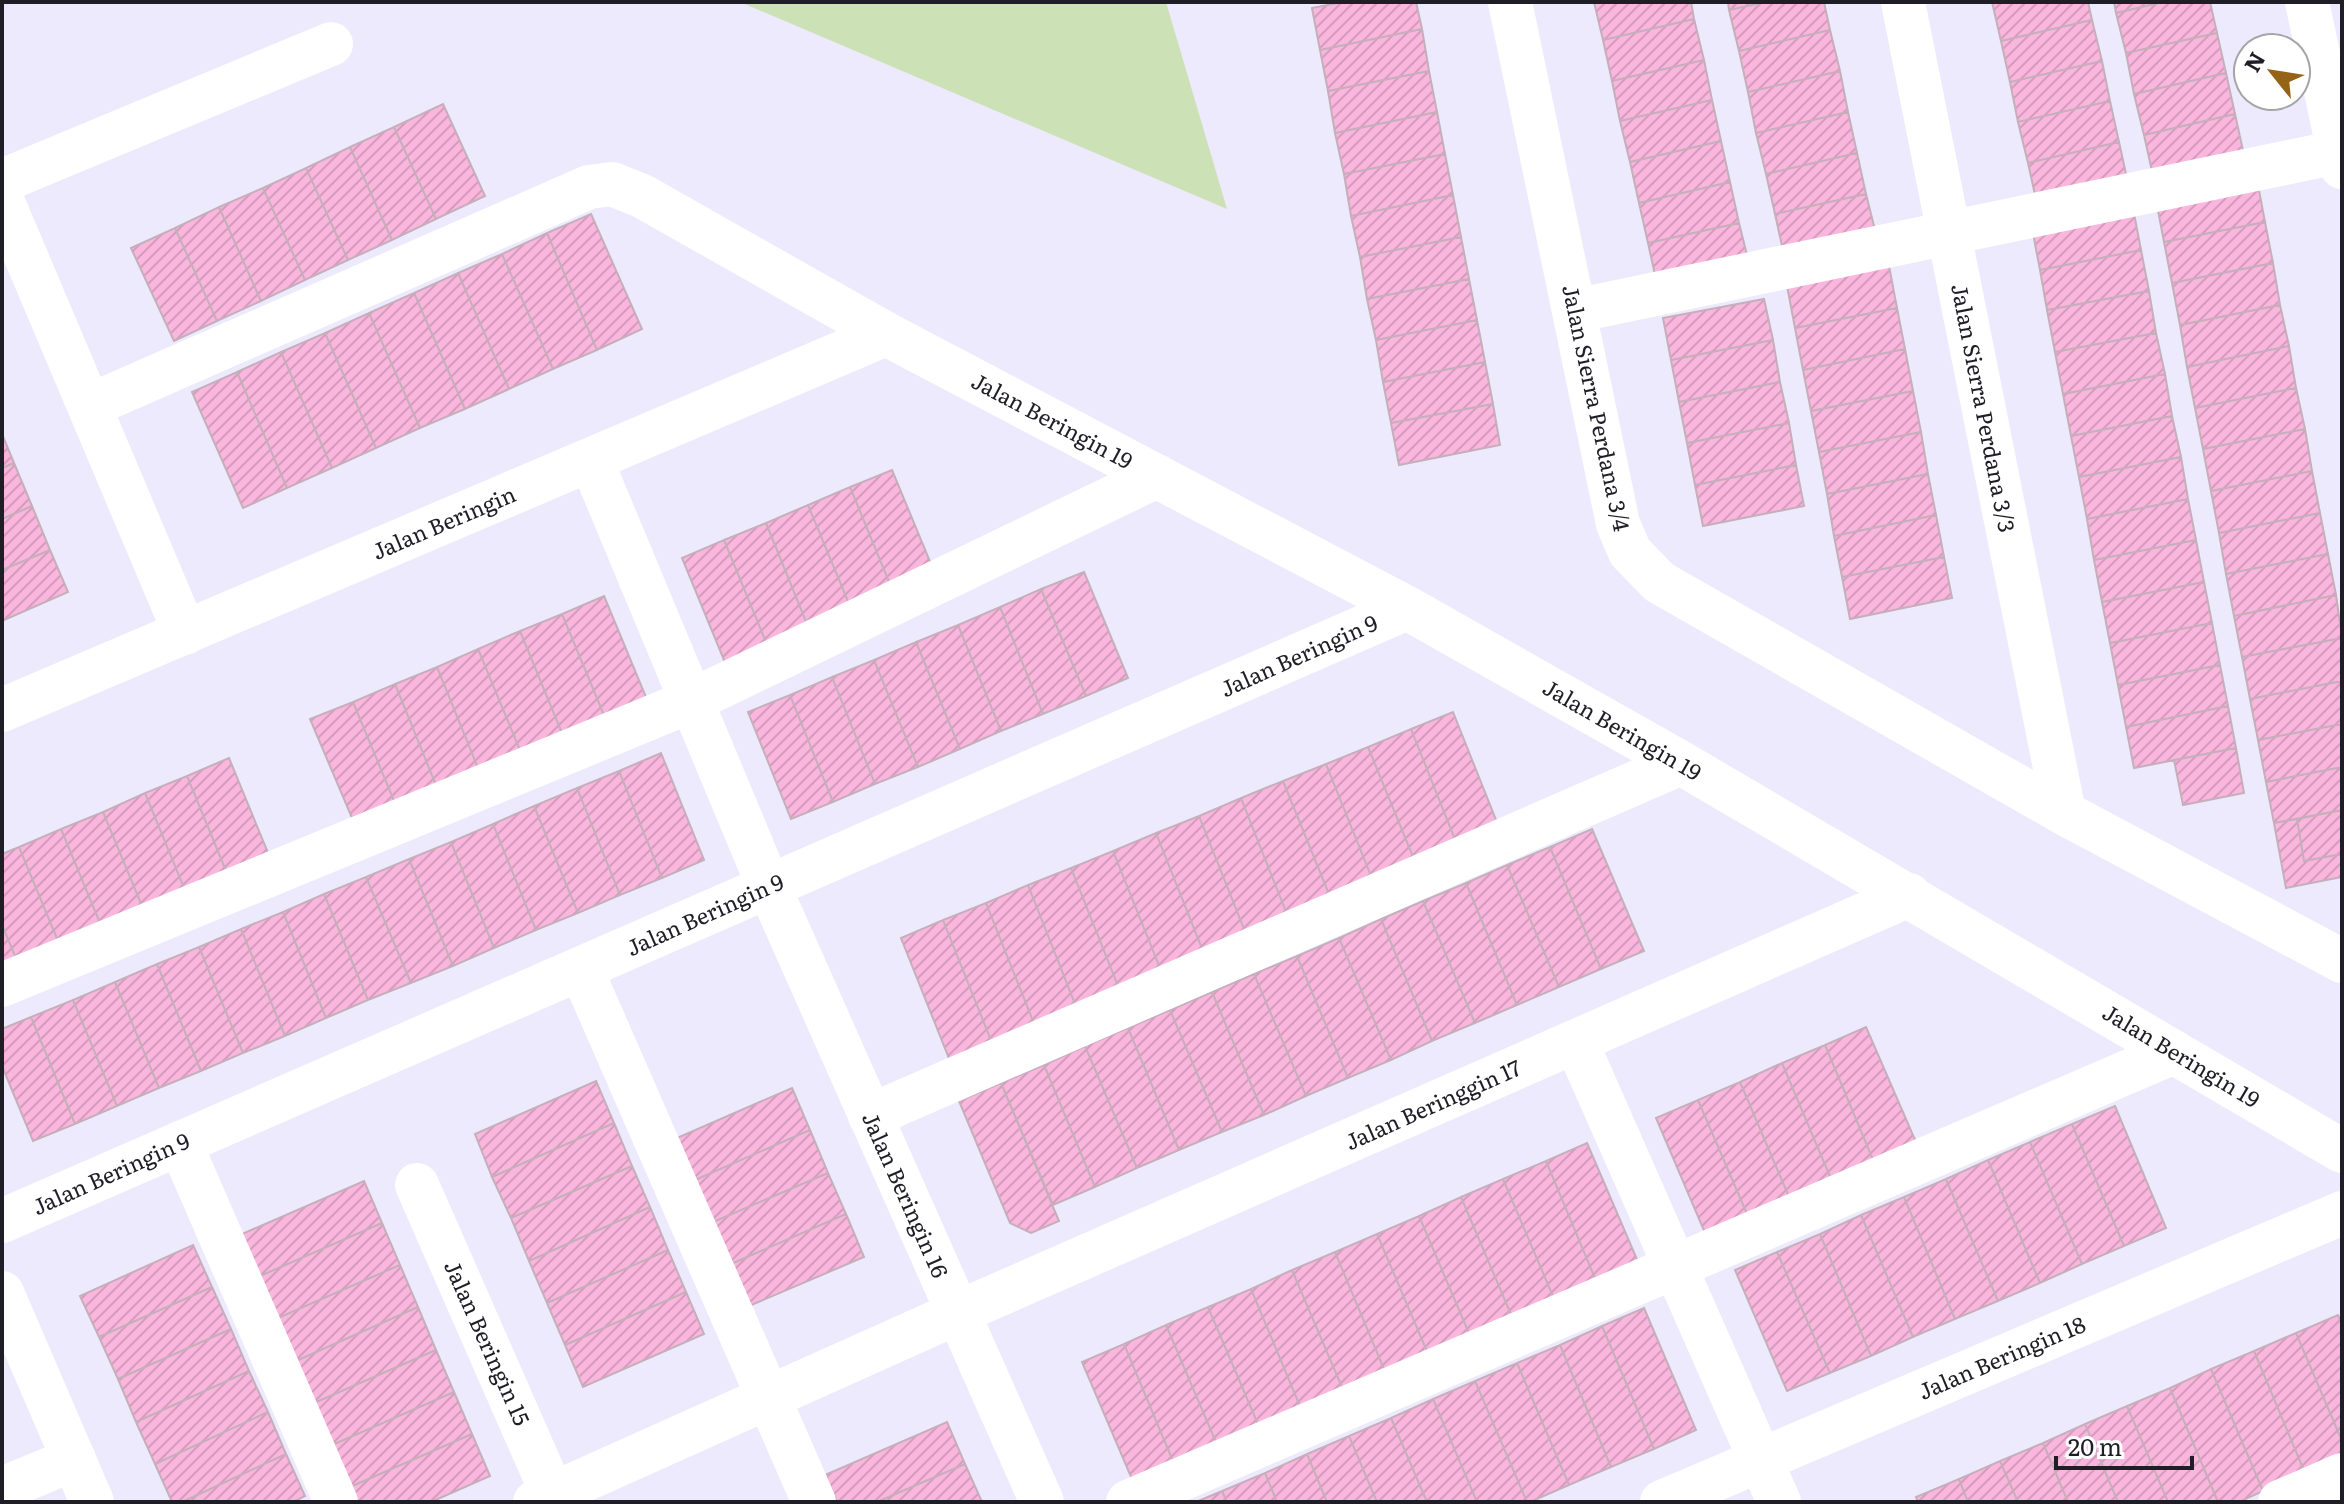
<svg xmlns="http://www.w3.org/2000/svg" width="2344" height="1504" viewBox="0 0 2344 1504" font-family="Literata,serif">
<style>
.green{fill:#cde1b6}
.building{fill:url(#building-hatch);stroke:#c5afbb;stroke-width:2}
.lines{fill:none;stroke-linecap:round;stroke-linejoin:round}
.minor{stroke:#fff;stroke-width:44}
.labels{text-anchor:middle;stroke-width:6;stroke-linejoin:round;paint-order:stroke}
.street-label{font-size:22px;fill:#1f1e26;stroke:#fff}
</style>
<defs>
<pattern id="building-hatch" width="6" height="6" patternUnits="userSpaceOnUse" patternTransform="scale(2)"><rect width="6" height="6" fill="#fab6dd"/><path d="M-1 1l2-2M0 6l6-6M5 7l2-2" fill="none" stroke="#d69cbe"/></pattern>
</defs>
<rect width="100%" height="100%" fill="#eceafc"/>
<path class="green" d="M740 2H1166L1227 209Z"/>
<path class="building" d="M1343 2H1416L1422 29 1320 50 1312 8Z
M1594 2H1691L1694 19 1603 40Z
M1728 2H1766L1729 10Z
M1766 2H1824L1830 30 1739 51 1729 10Z
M1992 2H2088L2092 20 2001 41Z
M2114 2H2163L2116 13Z
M2163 2H2210L2217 33 2126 53 2116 13Z
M1694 19 1704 60 1612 81 1603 40Z
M2092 20 2102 61 2010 82 2001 41Z
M1422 29 1429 71 1328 91 1320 50Z
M1830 30 1840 71 1748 92 1739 51Z
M2217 33 2226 73 2134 94 2126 53Z
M1704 60 1712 100 1620 121 1612 81Z
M2102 61 2110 101 2018 122 2010 82Z
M1429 71 1437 112 1335 133 1328 91Z
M1840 71 1848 112 1756 133 1748 92Z
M2226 73 2235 114 2144 135 2134 94Z
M1712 100 1721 141 1630 162 1620 121Z
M2110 101 2119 142 2028 163 2018 122Z
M443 104 485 196 436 219 394 127Z
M1437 112 1445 154 1344 174 1335 133Z
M1848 112 1857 153 1766 174 1756 133Z
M2235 114 2244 155 2153 176 2144 135Z
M394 127 436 219 392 240 350 147Z
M1721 141 1730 182 1639 203 1630 162Z
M2119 142 2128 183 2037 204 2028 163Z
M350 147 392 240 348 260 306 168Z
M1857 153 1866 194 1775 214 1766 174Z
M1445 154 1453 195 1351 216 1344 174Z
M306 168 348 260 305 280 263 188Z
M2257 180 2265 222 2164 242 2156 200Z
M1730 182 1739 223 1648 243 1639 203Z
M263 188 305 280 261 301 219 207Z
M1866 194 1876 234 1784 255 1775 214Z
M1453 195 1461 237 1360 257 1351 216Z
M219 207 261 301 217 321 175 228Z
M2133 208 2141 250 2040 270 2032 228Z
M591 214 642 329 597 350 547 233Z
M2265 222 2273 263 2172 283 2164 242Z
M1739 223 1749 263 1657 284 1648 243Z
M175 228 217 321 174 341 131 248Z
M547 233 597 350 553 369 502 254Z
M1461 237 1469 279 1367 299 1360 257Z
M2141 250 2149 291 2047 310 2040 270Z
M502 254 553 369 509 389 458 273Z
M2273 263 2280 305 2180 325 2172 283Z
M1889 266 1897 308 1795 328 1787 286Z
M458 273 509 389 465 409 414 293Z
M1469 279 1477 320 1376 340 1367 299Z
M2149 291 2156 333 2055 352 2047 310Z
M414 293 465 409 420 428 369 313Z
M1764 299 1773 340 1671 360 1663 318Z
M2280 305 2289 346 2187 367 2180 325Z
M1897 308 1905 349 1803 370 1795 328Z
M369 313 420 428 376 448 325 333Z
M1477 320 1485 362 1383 382 1376 340Z
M325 333 376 448 332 468 281 352Z
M2156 333 2165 374 2063 394 2055 352Z
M1773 340 1780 382 1679 402 1671 360Z
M2289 346 2296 388 2195 408 2187 367Z
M1905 349 1913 391 1811 411 1803 370Z
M281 352 332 468 287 488 237 372Z
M1485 362 1493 404 1391 423 1383 382Z
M237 372 287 488 243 508 192 392Z
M2165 374 2172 416 2071 436 2063 394Z
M1780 382 1789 423 1687 443 1679 402Z
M2296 388 2305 429 2203 449 2195 408Z
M1913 391 1921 432 1819 452 1811 411Z
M1493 404 1500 445 1399 465 1391 423Z
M2172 416 2181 457 2079 477 2071 436Z
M1789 423 1796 465 1695 485 1687 443Z
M2305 429 2312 471 2211 491 2203 449Z
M1921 432 1928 474 1827 494 1819 452Z
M2 434 14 463 2 468Z
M2181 457 2188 499 2087 519 2079 477Z
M14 463 32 506 2 519V468Z
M1796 465 1804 506 1703 526 1695 485Z
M892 470 936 576 894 594 850 487Z
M2312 471 2320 513 2219 533 2211 491Z
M1928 474 1936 515 1834 536 1827 494Z
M850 487 894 594 852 611 808 505Z
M2188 499 2196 540 2094 560 2087 519Z
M808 505 852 611 809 629 766 523Z
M32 506 50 550 2 570V519Z
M2320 513 2328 554 2226 574 2219 533Z
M1936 515 1944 557 1842 577 1834 536Z
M766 523 809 629 768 647 724 540Z
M724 540 768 647 726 665 682 558Z
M2196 540 2204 582 2102 602 2094 560Z
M50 550 68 592 2 621V570Z
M2328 554 2336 595 2234 616 2226 574Z
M1944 557 1952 598 1850 619 1842 577Z
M1084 572 1128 678 1086 696 1041 589Z
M2204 582 2212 623 2110 643 2102 602Z
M1041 589 1086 696 1043 714 1000 607Z
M2336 595 2342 638 2242 657 2234 616Z
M604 596 648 702 606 720 562 614Z
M1000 607 1043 714 1001 731 958 625Z
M562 614 606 720 564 738 520 631Z
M2212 623 2220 665 2118 685 2110 643Z
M958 625 1001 731 960 749 916 642Z
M520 631 564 738 522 755 478 649Z
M2342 638V681L2250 699 2242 657Z
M916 642 960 749 918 767 874 660Z
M478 649 522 755 480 773 437 667Z
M874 660 918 767 875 784 832 677Z
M2220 665 2228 706 2126 727 2118 685Z
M437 667 480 773 438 790 395 684Z
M832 677 875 784 833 802 790 695Z
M2342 681V724L2258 740 2250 699Z
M395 684 438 790 397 808 353 702Z
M790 695 833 802 791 819 748 712Z
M353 702 397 808 355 825 310 719Z
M2228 706 2236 748 2134 768 2126 727Z
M1453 712 1502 835 1460 852 1411 729Z
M2342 724V767L2266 782 2258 740Z
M1411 729 1460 852 1418 869 1368 747Z
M1368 747 1418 869 1375 886 1326 764Z
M2236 748 2244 793 2183 805 2174 760Z
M661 753 704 860 662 878 619 771Z
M229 758 273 865 231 883 187 776Z
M1326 764 1375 886 1333 904 1283 781Z
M2342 767V810L2274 823 2266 782Z
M619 771 662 878 620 895 577 788Z
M187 776 231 883 189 900 145 793Z
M1283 781 1333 904 1290 922 1241 798Z
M577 788 620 895 578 913 534 806Z
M145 793 189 900 147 918 103 812Z
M1241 798 1290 922 1248 939 1199 816Z
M534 806 578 913 536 930 493 824Z
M2342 810V854L2304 861 2297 819Z
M103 812 147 918 105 935 61 829Z
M1199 816 1248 939 1205 956 1156 833Z
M2297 819 2304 861 2342 854V877L2286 888 2274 823Z
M493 824 536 930 494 948 451 842Z
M61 829 105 935 63 953 19 847Z
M1592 829 1644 951 1601 969 1550 847Z
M1156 833 1205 956 1162 973 1113 851Z
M451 842 494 948 453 966 409 859Z
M19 847 63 953 21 970 2 925V854Z
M1550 847 1601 969 1559 987 1507 865Z
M1113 851 1162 973 1120 991 1071 868Z
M409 859 453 966 411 983 366 877Z
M1507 865 1559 987 1517 1005 1466 883Z
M1071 868 1120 991 1077 1009 1028 885Z
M366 877 411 983 368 1000 324 894Z
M1466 883 1517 1005 1475 1023 1423 901Z
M1028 885 1077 1009 1035 1026 986 903Z
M324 894 368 1000 326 1018 283 912Z
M1423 901 1475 1023 1432 1041 1381 919Z
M986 903 1035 1026 992 1043 943 920Z
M283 912 326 1018 285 1036 241 929Z
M1381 919 1432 1041 1391 1060 1339 938Z
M943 920 992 1043 950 1061 901 938Z
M2 925 21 970 2 978Z
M241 929 285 1036 243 1053 199 947Z
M1339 938 1391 1060 1348 1078 1297 956Z
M199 947 243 1053 201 1071 157 964Z
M1297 956 1348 1078 1306 1096 1254 974Z
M157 964 201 1071 159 1088 115 982Z
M1254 974 1306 1096 1264 1115 1212 992Z
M115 982 159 1088 117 1106 73 1000Z
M1212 992 1264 1115 1222 1132 1170 1010Z
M73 1000 117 1106 75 1124 31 1017Z
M1170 1010 1222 1132 1179 1150 1128 1028Z
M31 1017 75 1124 33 1141 2 1066V1029Z
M1866 1027 1919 1149 1876 1167 1825 1045Z
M1128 1028 1179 1150 1137 1168 1085 1046Z
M1825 1045 1876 1167 1834 1186 1782 1063Z
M1085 1046 1137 1168 1095 1187 1044 1065Z
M1782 1063 1834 1186 1792 1204 1740 1082Z
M1044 1065 1095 1187 1053 1205 1001 1083Z
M596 1081 614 1123 492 1177 475 1134Z
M1740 1082 1792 1204 1750 1221 1698 1100Z
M1001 1083 1059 1221 1031 1233 1010 1223 959 1101Z
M792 1088 810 1130 688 1183 670 1141Z
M1698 1100 1750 1221 1708 1240 1656 1118Z
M2115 1106 2166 1228 2124 1246 2072 1124Z
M614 1123 632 1166 511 1218 492 1177Z
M2072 1124 2124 1246 2082 1264 2030 1142Z
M810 1130 828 1173 706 1225 688 1183Z
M2030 1142 2082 1264 2040 1283 1988 1160Z
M1587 1143 1639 1264 1597 1283 1546 1161Z
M1988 1160 2040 1283 1998 1301 1946 1179Z
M1546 1161 1597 1283 1555 1301 1503 1179Z
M632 1166 650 1207 529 1261 511 1218Z
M828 1173 846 1214 724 1267 706 1225Z
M1503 1179 1555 1301 1513 1319 1461 1197Z
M1946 1179 1998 1301 1955 1319 1904 1197Z
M364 1181 382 1223 260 1276 242 1234Z
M1461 1197 1513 1319 1471 1338 1419 1216Z
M1904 1197 1955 1319 1913 1337 1861 1215Z
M650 1207 668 1250 547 1303 529 1261Z
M846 1214 864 1257 742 1309 724 1267Z
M1861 1215 1913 1337 1871 1356 1820 1234Z
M1419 1216 1471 1338 1429 1356 1377 1234Z
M382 1223 400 1265 278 1318 260 1276Z
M1377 1234 1429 1356 1386 1374 1335 1252Z
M1820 1234 1871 1356 1830 1373 1777 1252Z
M193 1245 212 1287 99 1337 80 1296Z
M668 1250 686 1292 565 1345 547 1303Z
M1335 1252 1386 1374 1344 1392 1292 1270Z
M1777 1252 1830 1373 1787 1391 1735 1270Z
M400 1265 418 1307 296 1361 278 1318Z
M1292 1270 1344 1392 1302 1411 1251 1289Z
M212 1287 231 1329 118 1379 99 1337Z
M1251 1289 1302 1411 1260 1429 1208 1307Z
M686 1292 704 1334 583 1387 565 1345Z
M418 1307 436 1350 314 1403 296 1361Z
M1208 1307 1260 1429 1218 1447 1166 1325Z
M1644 1308 1696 1430 1654 1449 1602 1326Z
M2338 1315 2342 1324V1441L2296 1333Z
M1166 1325 1218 1447 1175 1466 1124 1344Z
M1602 1326 1654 1449 1611 1467 1560 1345Z
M231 1329 249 1371 136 1422 118 1379Z
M2296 1333 2342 1441V1458L2305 1473 2254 1351Z
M1124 1344 1175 1466 1134 1484 1082 1362Z
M1560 1345 1611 1467 1569 1485 1517 1363Z
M436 1350 454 1392 332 1445 314 1403Z
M2254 1351 2305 1473 2263 1491 2211 1369Z
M1517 1363 1569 1485 1530 1502H1527L1475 1381Z
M2211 1369 2263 1491 2239 1502H2218L2170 1388Z
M249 1371 268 1412 155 1464 136 1422Z
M1475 1381 1527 1502H1477L1433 1399Z
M2170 1388 2218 1502H2168L2127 1406Z
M454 1392 472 1434 350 1487 332 1445Z
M1433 1399 1477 1502H1427L1391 1418Z
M2127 1406 2168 1502H2118L2085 1424Z
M268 1412 286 1454 182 1502H172L155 1464Z
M1391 1418 1427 1502H1377L1349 1436Z
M947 1422 965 1464 877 1502H837L825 1475Z
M2085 1424 2118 1502H2068L2043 1443Z
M472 1434 490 1476 431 1502H357L350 1487Z
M1349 1436 1377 1502H1327L1307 1454Z
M2043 1443 2068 1502H2018L2000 1461Z
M286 1454 305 1496 293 1502H182Z
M1307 1454 1327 1502H1277L1265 1473Z
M2000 1461 2018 1502H1968L1959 1479Z
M965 1464 982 1502H877Z
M1265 1473 1277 1502H1227L1222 1491Z
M1959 1479 1968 1502H1918L1916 1497Z
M1222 1491 1227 1502H1196Z"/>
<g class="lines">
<path class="minor" d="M1510 2 1618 524 1630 552 1659 582 2064 813 2342 961
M1903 2 2064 813
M2307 2 2342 167
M2 181 331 44
M2 200 185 633
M1574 311 2342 151
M89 406 589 187 612 184 642 196 886 334 1407 608 1681 763 2342 1151
M591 460 769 887 1042 1502
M2 710 886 334
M581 969 814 1502
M2 985 691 701 1157 476
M1576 1042 1779 1502
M870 1116 1681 763
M180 1143 336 1502
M417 1185 556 1502
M2 1221 1407 608
M2 1293 92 1502
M2 1489 74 1459
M535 1502 957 1313 1909 895
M1128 1502 2174 1052
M1662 1502 2342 1213
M2280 1502 2342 1475"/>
</g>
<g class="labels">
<g class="street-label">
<text transform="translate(1596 408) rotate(78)" y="8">Jalan Sierra Perdana 3/4</text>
<text transform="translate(1983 408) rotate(79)" y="8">Jalan Sierra Perdana 3/3</text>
<text transform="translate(1052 421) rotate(28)" y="8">Jalan Beringin 19</text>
<text transform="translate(444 523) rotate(-23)" y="8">Jalan Beringin</text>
<text transform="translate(1299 656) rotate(-24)" y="8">Jalan Beringin 9</text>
<text transform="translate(1622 730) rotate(30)" y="8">Jalan Beringin 19</text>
<text transform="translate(705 915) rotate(-24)" y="8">Jalan Beringin 9</text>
<text transform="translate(2181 1056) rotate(31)" y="8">Jalan Beringin 19</text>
<text transform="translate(1433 1105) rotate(-24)" y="8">Jalan Beringgin 17</text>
<text transform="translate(111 1174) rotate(-24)" y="8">Jalan Beringin 9</text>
<text transform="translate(905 1195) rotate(66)" y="8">Jalan Beringin 16</text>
<text transform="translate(487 1343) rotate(66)" y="8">Jalan Beringin 15</text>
<text transform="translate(2002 1358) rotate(-23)" y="8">Jalan Beringin 18</text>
</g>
</g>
<rect width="2344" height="1504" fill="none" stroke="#1f1e26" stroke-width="8"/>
<g transform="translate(2272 72) rotate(300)"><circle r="38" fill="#ffffff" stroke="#a5a5a8" stroke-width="2"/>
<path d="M0-6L14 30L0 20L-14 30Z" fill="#956315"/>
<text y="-12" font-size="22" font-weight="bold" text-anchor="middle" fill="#1f1e26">N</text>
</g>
<path d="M2056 1456v12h136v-12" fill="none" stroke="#1f1e26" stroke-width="4"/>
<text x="2068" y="1456" font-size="24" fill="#1f1e26" stroke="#ffffff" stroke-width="6" paint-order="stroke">20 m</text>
</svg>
